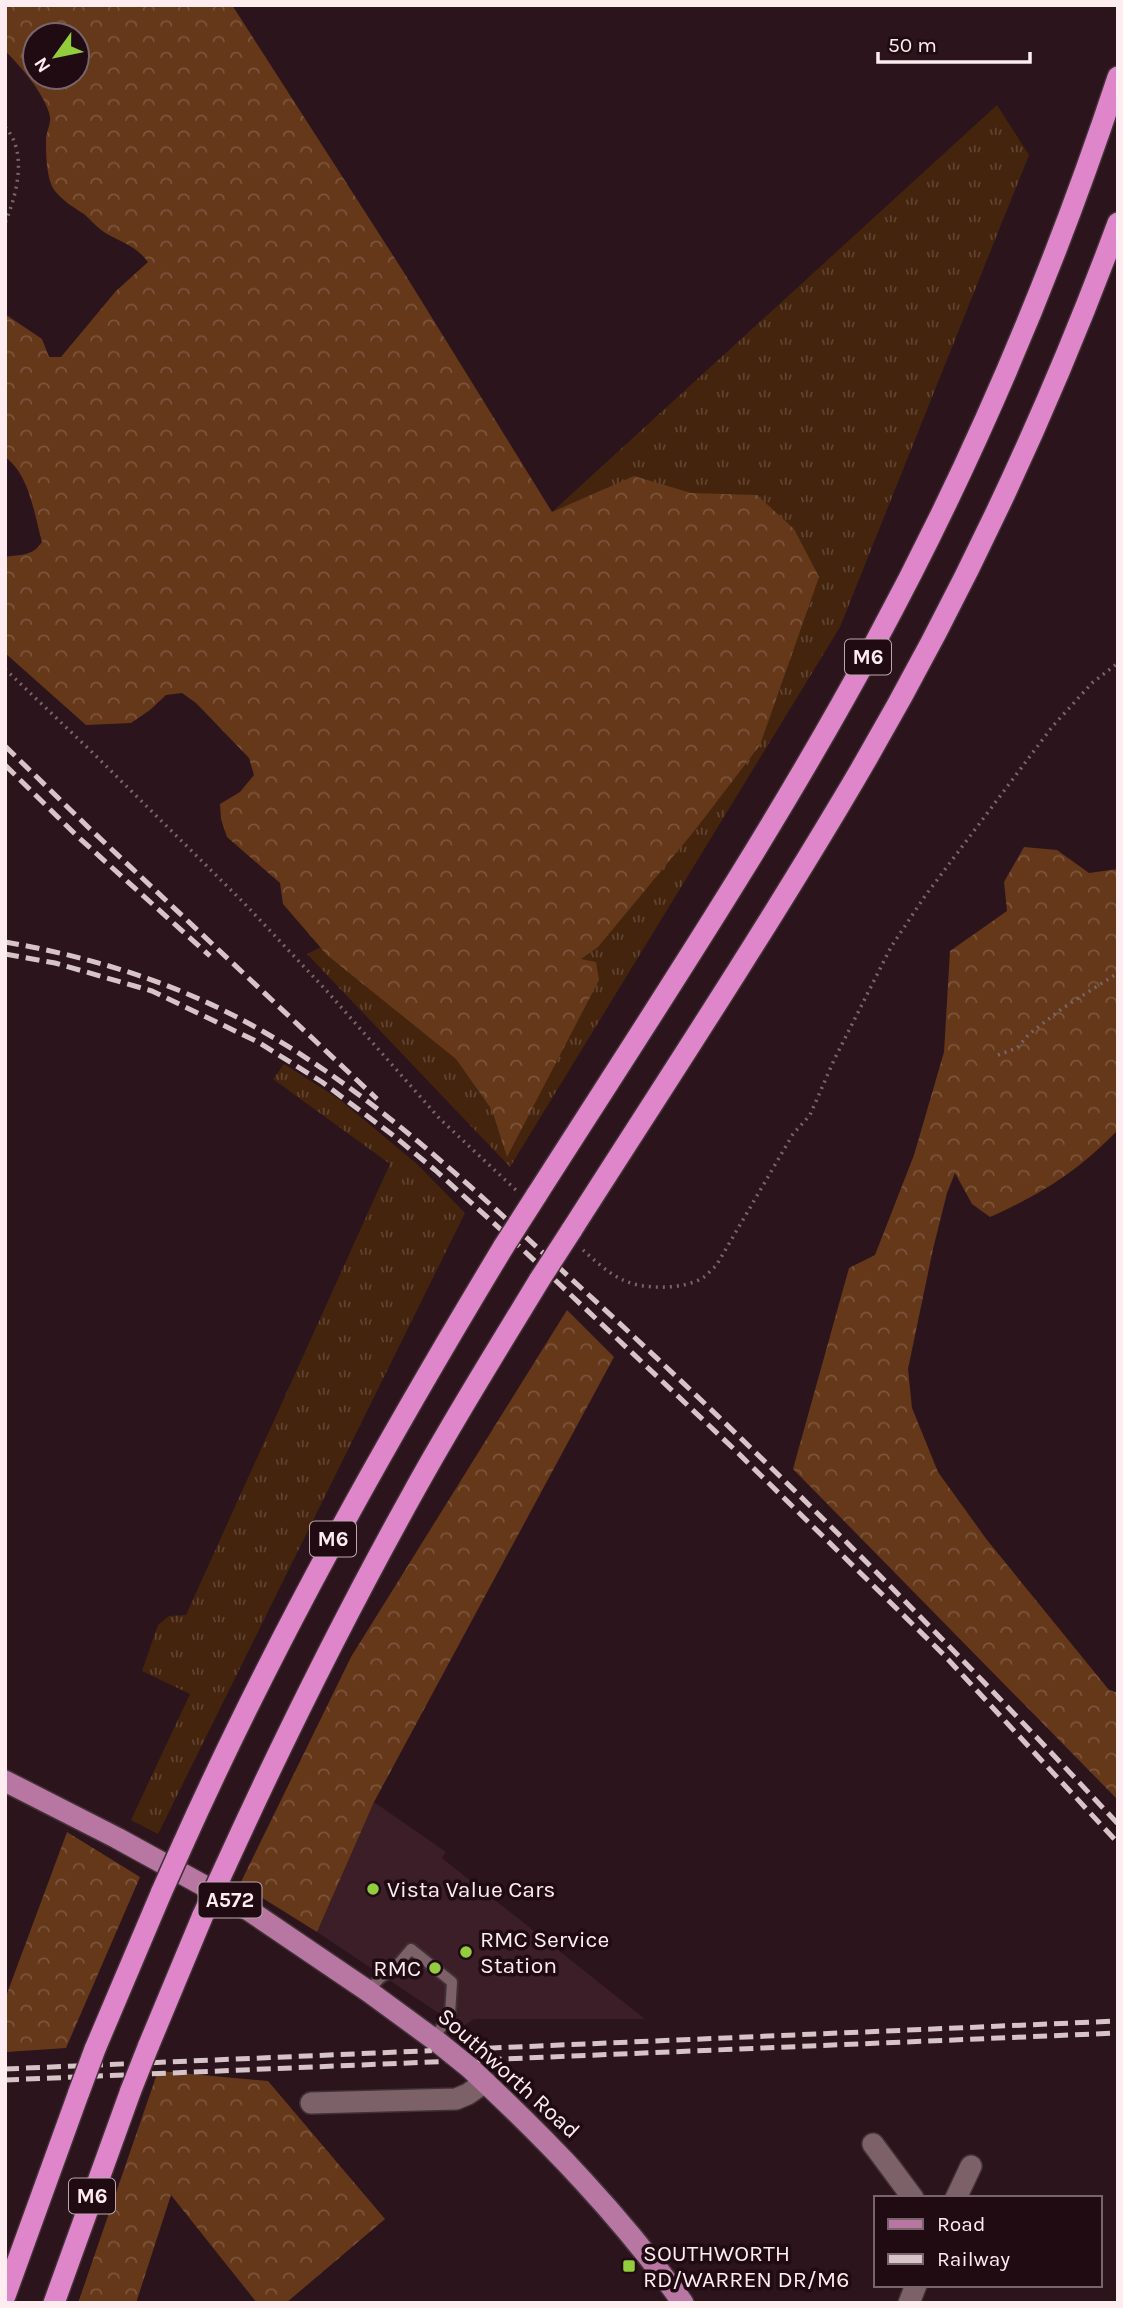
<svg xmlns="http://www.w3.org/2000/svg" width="1123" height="2308" viewBox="0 0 1123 2308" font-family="Karla,sans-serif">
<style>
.built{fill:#3b1e27}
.grass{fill:url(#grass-tufts)}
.forest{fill:url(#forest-crowns);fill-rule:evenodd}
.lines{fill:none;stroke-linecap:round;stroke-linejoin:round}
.lane-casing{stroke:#413135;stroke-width:14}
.street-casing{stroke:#413135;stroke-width:24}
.primary-casing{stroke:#413135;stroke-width:24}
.highway-casing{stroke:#413135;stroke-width:24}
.path{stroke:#7a656b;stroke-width:3.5;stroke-dasharray:2 5;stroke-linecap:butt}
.lane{stroke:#7d6168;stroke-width:10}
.street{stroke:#7d6168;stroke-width:21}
.primary{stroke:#b877a3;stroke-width:21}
.highway{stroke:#df85ca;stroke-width:21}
.rail{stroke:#d7c4c9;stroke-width:5;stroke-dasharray:14 7;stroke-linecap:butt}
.primary-bridge-casing{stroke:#413135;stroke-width:24;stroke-linecap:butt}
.highway-bridge-casing{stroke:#413135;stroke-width:24;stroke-linecap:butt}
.primary-bridge{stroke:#b877a3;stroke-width:21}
.highway-bridge{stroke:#df85ca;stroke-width:21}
.poi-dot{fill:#92cd3e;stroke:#200b12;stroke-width:2.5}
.labels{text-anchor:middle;stroke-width:7;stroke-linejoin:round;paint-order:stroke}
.shield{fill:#200b12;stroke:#bba8ad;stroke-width:2}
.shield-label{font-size:21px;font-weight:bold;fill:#fdecf0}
.poi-label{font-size:23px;fill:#fdecf0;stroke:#200b12;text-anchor:start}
.street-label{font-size:23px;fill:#fdecf0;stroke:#200b12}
</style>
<defs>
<pattern id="grass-tufts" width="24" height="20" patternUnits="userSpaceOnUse" patternTransform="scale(1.75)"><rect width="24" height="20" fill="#44240d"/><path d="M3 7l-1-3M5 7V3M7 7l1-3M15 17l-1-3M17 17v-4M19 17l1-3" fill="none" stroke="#604431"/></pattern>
<pattern id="forest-crowns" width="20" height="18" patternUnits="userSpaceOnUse" patternTransform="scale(1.75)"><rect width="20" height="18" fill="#65381a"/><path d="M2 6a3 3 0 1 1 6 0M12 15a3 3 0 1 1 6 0" fill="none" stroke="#7c553c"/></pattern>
</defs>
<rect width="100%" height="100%" fill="#2b141b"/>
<path class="built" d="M374 1802 446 1852 442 1858 645 2019H474L461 2028 317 1932Z"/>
<path class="grass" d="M997 105 1029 155 840 627 510 1167 307 954 358 929 552 512Z
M284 1064 339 1099 417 1164 465 1213 158 1834 131 1820 190 1694 142 1671 158 1625 169 1616 186 1615 390 1164 273 1079Z"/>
<path class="forest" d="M5 5H232L403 271 552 512 634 476 691 493 757 495 794 529 819 577 760 745 695 830 598 947 581 959 596 962 599 980 507 1157 492 1110 456 1059 327 955 283 904 280 883 227 837 221 819 220 804 240 792 254 775 249 758 196 703 182 693 166 695 150 710 131 723 86 725 5 653V557C21 554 32 557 42 542 34 514 30 475 5 457V314L42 339 49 357H61L116 291 148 262C137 247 124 243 109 235 99 230 92 221 84 214 73 207 63 201 55 191 46 179 46 153 46 138 47 131 51 123 50 117 47 97 20 65 5 51ZM35 35H77V77H35Z
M1024 847 1057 850 1089 873 1118 869V1130C1077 1172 1043 1193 990 1217L972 1204 955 1173 947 1193 933 1249 908 1369 912 1408 938 1472 987 1540 1109 1690 1118 1693V1800L793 1469 849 1268 875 1255 914 1155 944 1052 950 951 1007 911 1004 882Z
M567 1310 614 1357 374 1802 317 1932 240 1884 351 1657Z
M67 1832 140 1877 66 2048 7 2052 5 1999Z
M158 2071 268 2081 385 2219 286 2303H257L171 2195 136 2303H78Z"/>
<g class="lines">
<g class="lane-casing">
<path id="lane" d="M368 1991 380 1978 394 1969 411 1949 452 1982 450 2015 434 2038"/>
</g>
<g class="street-casing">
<path id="street" d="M311 2103 456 2099 468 2094 485 2082
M873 2144 913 2198
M956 2198 971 2166
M909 2303 916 2285"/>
</g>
<g class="primary-casing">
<path id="primary" d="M5 1781 117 1838 250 1911 368 1991 439 2043
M470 2068C548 2141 621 2216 683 2303"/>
</g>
<g class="highway-casing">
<path id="highway" d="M536 1196C652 1014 772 834 875 643 973 462 1053 273 1118 77
M571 1231C661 1090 753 950 839 806 950 621 1043 425 1118 223
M183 1844C276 1637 387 1440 504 1246
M225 1867C283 1740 345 1615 413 1493 453 1420 497 1350 540 1279
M148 2047 203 1915
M95 2049 162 1891
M5 2296 79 2092
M54 2303 131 2090"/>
</g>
<path class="path" d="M5 127C28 152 17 194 5 223
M5 669 93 753 243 902 325 989 440 1119 517 1191
M998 1055 1017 1048 1029 1034 1063 1008 1118 973
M583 1250C594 1260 609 1274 623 1280 643 1290 685 1290 704 1277 708 1274 712 1269 716 1266L793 1134 810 1115 834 1060 891 947 925 896 1052 727 1092 683 1118 663"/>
<use href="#lane" class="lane"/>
<use href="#street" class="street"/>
<use href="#primary" class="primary"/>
<use href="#highway" class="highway"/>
<path class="rail" d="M5 746 88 827 377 1099
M5 765 77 836 210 956
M5 942C97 958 183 985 264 1032 382 1100 480 1195 579 1286 766 1457 945 1638 1118 1824
M5 954 55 963 152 991 258 1042 322 1082 394 1136 435 1170 519 1246 735 1450 944 1655 1118 1843
M5 2069 1118 2021
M5 2080 1118 2033"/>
<g class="primary-bridge-casing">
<path id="primary-bridge" d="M439 2043 470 2068"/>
</g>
<g class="highway-bridge-casing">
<path id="highway-bridge" d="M504 1246 536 1196
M540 1279 571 1231
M162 1891 183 1844
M203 1915 225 1867
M131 2090 148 2047
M79 2092 95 2049"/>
</g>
<use href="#primary-bridge" class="primary-bridge"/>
<use href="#highway-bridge" class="highway-bridge"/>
</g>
<g class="poi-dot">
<circle cx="373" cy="1889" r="7"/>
<circle cx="466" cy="1952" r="7"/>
<circle cx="435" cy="1968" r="7"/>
<rect x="622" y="2259" width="14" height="14" rx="3.5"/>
</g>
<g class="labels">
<g class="shield">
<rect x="845" y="639.5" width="46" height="35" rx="5"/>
<rect x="310" y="1521.5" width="46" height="35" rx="5"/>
<rect x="198.5" y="1882.5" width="63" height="35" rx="5"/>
<rect x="69" y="2178.5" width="46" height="35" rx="5"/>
</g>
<g class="shield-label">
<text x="868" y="664">M6</text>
<text x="333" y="1546">M6</text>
<text x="230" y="1907">A572</text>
<text x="92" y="2203">M6</text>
</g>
<g class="poi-label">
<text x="387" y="1897">Vista Value Cars</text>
<text x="480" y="1947">RMC Service<tspan x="480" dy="26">Station</tspan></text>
<text x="421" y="1976" text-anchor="end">RMC</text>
<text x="643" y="2261">SOUTHWORTH<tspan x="643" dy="26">RD/WARREN DR/M6</tspan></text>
</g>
<g class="street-label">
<text transform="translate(509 2073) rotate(42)" y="8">Southworth Road</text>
</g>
</g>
<rect width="1123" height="2308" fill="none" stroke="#fdecf0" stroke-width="14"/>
<rect x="874" y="2196" width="228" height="91" fill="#200b12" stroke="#78656b" stroke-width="2"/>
<rect x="888" y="2219" width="35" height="10" fill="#b877a3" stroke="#78656b" stroke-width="2"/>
<text x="937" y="2231" font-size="21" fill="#fdecf0">Road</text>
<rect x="888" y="2254" width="35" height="10" fill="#d7c4c9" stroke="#78656b" stroke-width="2"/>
<text x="937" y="2266" font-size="21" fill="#fdecf0">Railway</text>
<g transform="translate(56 56) rotate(237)"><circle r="33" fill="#200b12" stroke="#78656b" stroke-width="2"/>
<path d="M0-5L12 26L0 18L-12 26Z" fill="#92cd3e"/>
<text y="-10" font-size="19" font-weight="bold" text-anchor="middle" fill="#fdecf0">N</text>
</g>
<path d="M878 52v10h152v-10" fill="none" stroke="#fdecf0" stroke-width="3.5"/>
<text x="888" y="52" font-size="21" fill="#fdecf0" stroke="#200b12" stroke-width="5" paint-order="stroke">50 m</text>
</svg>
